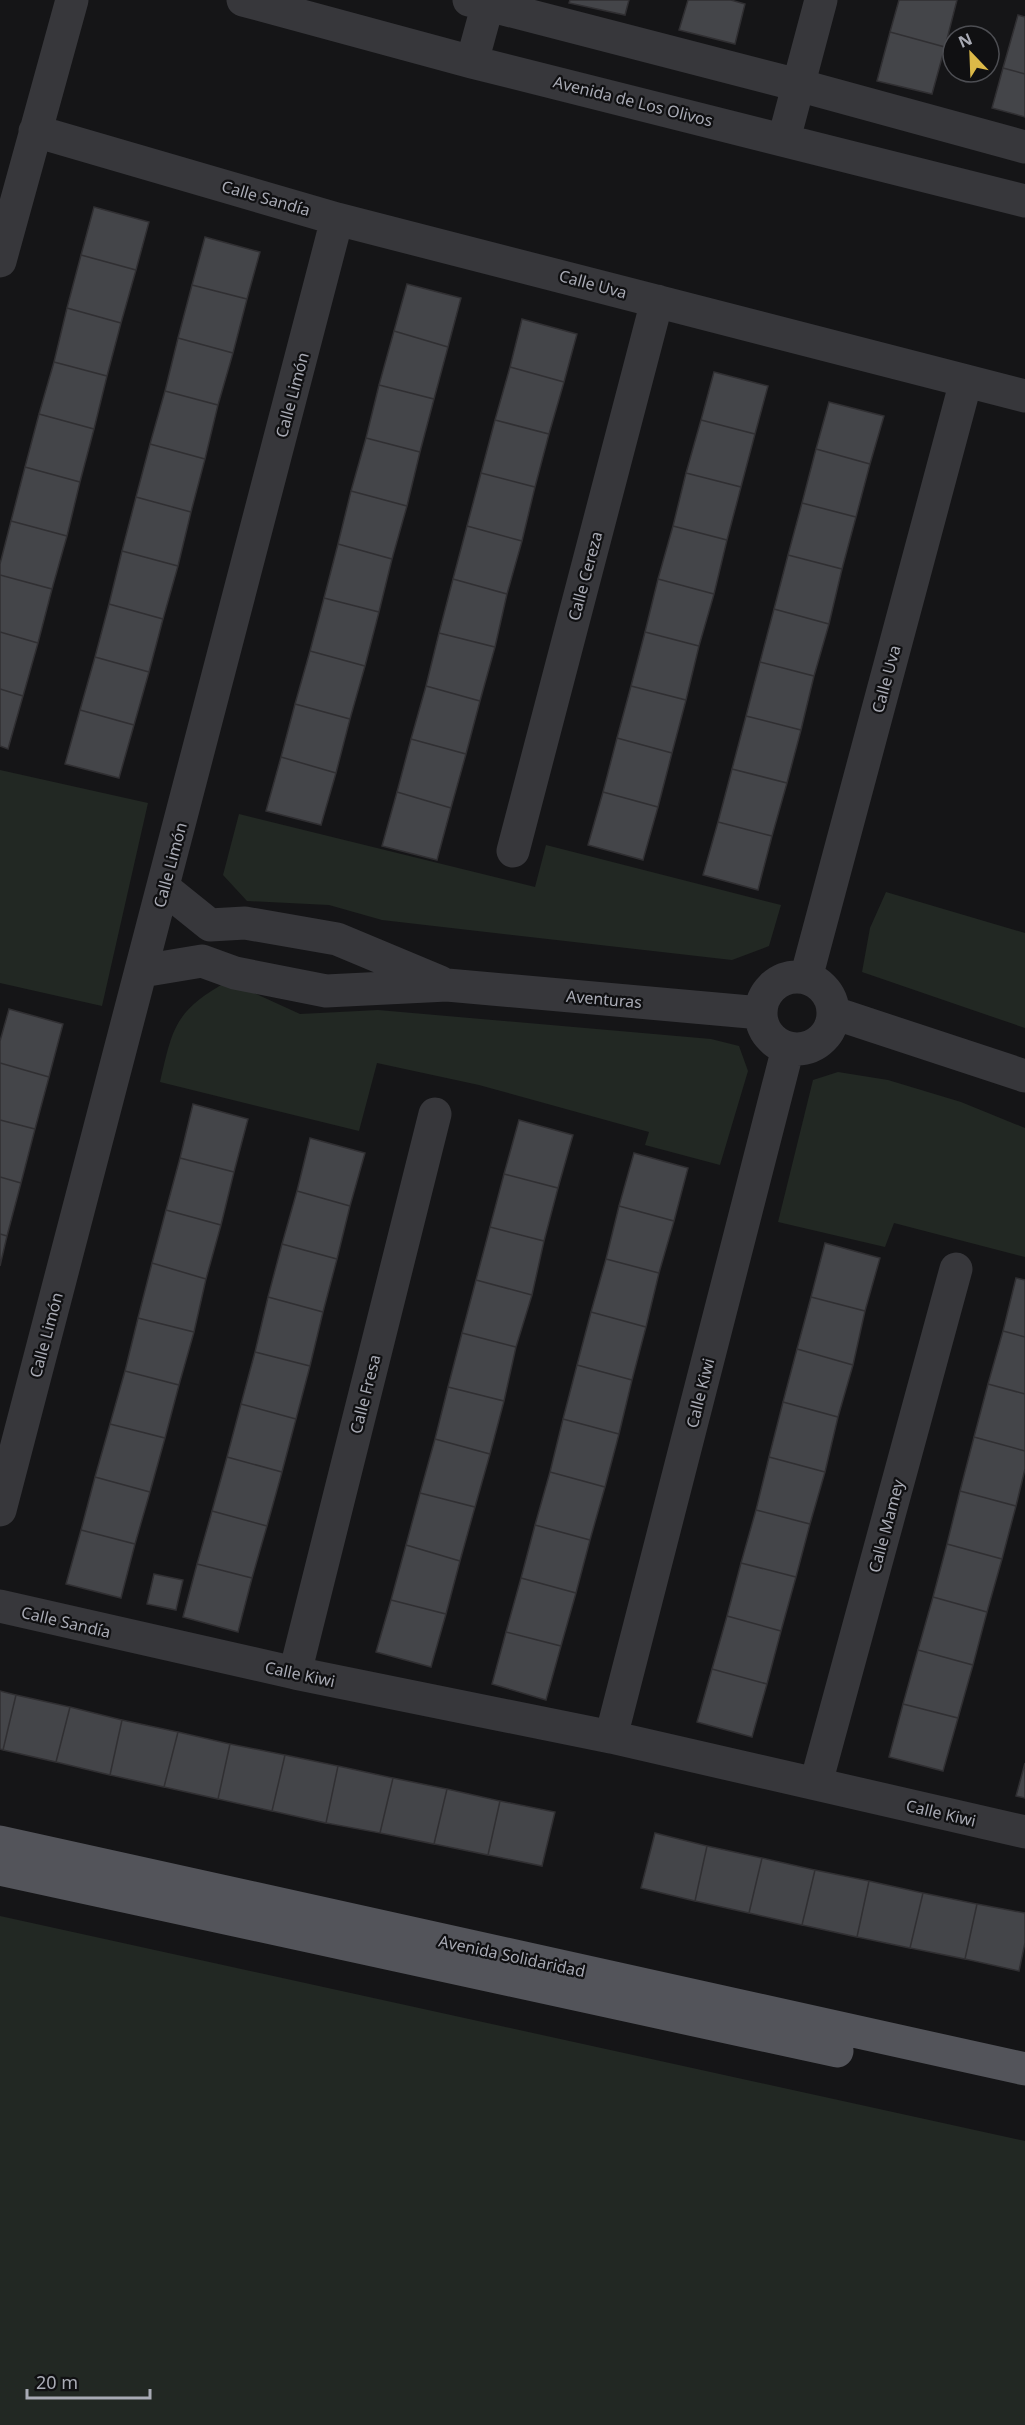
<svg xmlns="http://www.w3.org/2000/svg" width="1025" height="2425" viewBox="0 0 1025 2425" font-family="'Noto Sans',sans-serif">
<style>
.green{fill:#222823}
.building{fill:#444549;stroke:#302f32;stroke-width:1.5}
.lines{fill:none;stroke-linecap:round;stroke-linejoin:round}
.minor{stroke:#37373b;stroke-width:33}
.major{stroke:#53545a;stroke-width:33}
.labels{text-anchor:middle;stroke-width:4.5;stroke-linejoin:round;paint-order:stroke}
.street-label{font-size:16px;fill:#a9abb5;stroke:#101012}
</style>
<rect width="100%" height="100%" fill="#151517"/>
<path class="green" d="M0 770 148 803 102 1006 0 983Z
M239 814 535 887 546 845 781 905 769 946 732 960 382 920 329 905 247 901 223 875Z
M886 892 1025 933V1028L862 972 870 928Z
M228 981 300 1014 378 1010 711 1039 739 1046 748 1071 720 1165 645 1145 649 1132 479 1085 377 1063 359 1131 160 1082C173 1026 175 1011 228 981Z
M838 1072 888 1080 961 1102 1025 1128V1257L894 1223 885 1247 778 1222 813 1080Z
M0 1916 1025 2141V2425H0Z"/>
<path class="building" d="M570 0H629L625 15 569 3Z
M688 0H731L745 4 735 44 679 30Z
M899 0H957L945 47 890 32Z
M1018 15 1025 17V74L1003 68Z
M890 32 945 47 932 94 877 81Z
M1003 68 1025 74V117L992 108Z
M94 207 149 222 136 270 81 255Z
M205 237 260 252 247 299 192 285Z
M81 255 136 270 121 323 67 308Z
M407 284 461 298 448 347 394 331Z
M192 285 247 299 233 353 178 338Z
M67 308 121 323 107 376 54 362Z
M522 319 577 334 564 382 510 367Z
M394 331 448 347 434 399 379 385Z
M178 338 233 353 218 405 165 391Z
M54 362 107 376 94 429 39 414Z
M510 367 564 382 549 434 495 420Z
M714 372 768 386 755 434 701 420Z
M379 385 434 399 420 452 366 438Z
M165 391 218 405 205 459 150 444Z
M829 402 884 416 870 464 816 449Z
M39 414 94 429 80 482 25 467Z
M495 420 549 434 535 487 481 473Z
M701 420 755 434 741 487 686 473Z
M366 438 420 452 407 506 351 491Z
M150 444 205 459 191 512 136 497Z
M816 449 870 464 856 517 802 503Z
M25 467 80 482 67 536 11 521Z
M481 473 535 487 522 541 467 526Z
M686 473 741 487 727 540 673 526Z
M351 491 407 506 392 559 338 544Z
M136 497 191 512 178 566 122 551Z
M802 503 856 517 842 569 788 555Z
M11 521 67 536 52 589 0 575V564Z
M467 526 522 541 507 594 453 579Z
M673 526 727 540 714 594 658 579Z
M338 544 392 559 379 612 324 598Z
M122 551 178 566 163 619 109 604Z
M788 555 842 569 829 624 774 609Z
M0 575 52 589 38 643 0 632Z
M453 579 507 594 495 647 439 633Z
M658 579 714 594 699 646 645 632Z
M324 598 379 612 365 666 310 651Z
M109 604 163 619 149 672 95 657Z
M774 609 829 624 814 676 760 662Z
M0 632 38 643 23 696 0 689Z
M645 632 699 646 686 700 631 686Z
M439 633 495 647 480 701 426 686Z
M310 651 365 666 350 719 295 704Z
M95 657 149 672 134 725 80 710Z
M760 662 814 676 801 730 746 716Z
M426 686 480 701 466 754 411 739Z
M631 686 686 700 672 753 617 738Z
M0 689 23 696 8 749 0 746Z
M295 704 350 719 336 773 281 757Z
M80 710 134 725 119 778 65 764Z
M746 716 801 730 787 783 732 769Z
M617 738 672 753 658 807 603 792Z
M411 739 466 754 451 808 397 792Z
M281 757 336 773 321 825 266 811Z
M732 769 787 783 772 836 718 822Z
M397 792 451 808 437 860 382 846Z
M603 792 658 807 643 860 588 845Z
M718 822 772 836 758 890 703 875Z
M9 1009 63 1024 49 1077 0 1063V1041Z
M0 1063 49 1077 35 1129 0 1120Z
M193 1104 248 1119 234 1172 180 1158Z
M0 1120 35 1129 21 1183 0 1177Z
M519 1120 573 1135 558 1188 504 1174Z
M310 1138 365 1153 350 1206 297 1191Z
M634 1153 688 1168 674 1221 619 1206Z
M180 1158 234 1172 221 1225 166 1210Z
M504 1174 558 1188 544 1241 490 1227Z
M0 1177 21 1183 7 1236 0 1234Z
M297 1191 350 1206 337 1259 282 1244Z
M619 1206 674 1221 659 1273 606 1259Z
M166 1210 221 1225 206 1279 152 1263Z
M490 1227 544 1241 532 1295 476 1280Z
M0 1234 7 1236 0 1266Z
M825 1243 880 1258 865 1311 811 1297Z
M282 1244 337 1259 323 1312 268 1297Z
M606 1259 659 1273 646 1327 591 1312Z
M152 1263 206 1279 194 1332 138 1318Z
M1016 1278 1025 1280V1337L1003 1331Z
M476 1280 532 1295 516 1347 462 1333Z
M268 1297 323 1312 310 1366 255 1352Z
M811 1297 865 1311 853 1365 797 1349Z
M591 1312 646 1327 632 1380 577 1365Z
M138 1318 194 1332 179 1385 125 1371Z
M1003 1331 1025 1337V1394L988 1384Z
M462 1333 516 1347 504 1401 448 1387Z
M797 1349 853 1365 838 1417 783 1402Z
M255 1352 310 1366 296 1419 241 1404Z
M577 1365 632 1380 619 1434 563 1419Z
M125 1371 179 1385 165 1438 110 1424Z
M988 1384 1025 1394V1451L974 1437Z
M448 1387 504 1401 490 1454 435 1439Z
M783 1402 838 1417 825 1472 769 1457Z
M241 1404 296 1419 282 1472 227 1457Z
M563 1419 619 1434 605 1487 550 1472Z
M110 1424 165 1438 150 1492 95 1477Z
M974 1437 1025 1451V1469L1016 1506 960 1491Z
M435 1439 490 1454 475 1507 420 1493Z
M227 1457 282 1472 267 1526 212 1511Z
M769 1457 825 1472 810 1524 756 1510Z
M550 1472 605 1487 590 1540 535 1525Z
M95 1477 150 1492 135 1544 81 1530Z
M960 1491 1016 1506 1002 1559 947 1544Z
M420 1493 475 1507 460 1561 406 1545Z
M756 1510 810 1524 796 1577 741 1563Z
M212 1511 267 1526 252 1578 197 1564Z
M535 1525 590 1540 576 1593 521 1578Z
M81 1530 135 1544 121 1598 66 1584Z
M947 1544 1002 1559 987 1612 933 1597Z
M406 1545 460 1561 446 1614 391 1600Z
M741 1563 796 1577 781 1631 727 1616Z
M197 1564 252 1578 238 1632 183 1617Z
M154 1574 183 1580 176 1610 147 1604Z
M521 1578 576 1593 561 1646 506 1632Z
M933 1597 987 1612 973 1665 918 1650Z
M391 1600 446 1614 431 1667 376 1652Z
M727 1616 781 1631 767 1684 712 1669Z
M506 1632 561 1646 546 1700 492 1684Z
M918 1650 973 1665 958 1718 903 1704Z
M712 1669 767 1684 752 1737 697 1722Z
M0 1691 16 1695 3 1750 0 1749Z
M16 1695 70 1707 56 1762 3 1750Z
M903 1704 958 1718 943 1771 889 1757Z
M70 1707 122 1720 110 1775 56 1762Z
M122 1720 178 1732 164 1787 110 1775Z
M178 1732 230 1744 218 1799 164 1787Z
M230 1744 285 1755 272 1811 218 1799Z
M285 1755 338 1766 326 1823 272 1811Z
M1025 1763V1798L1016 1796Z
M338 1766 393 1778 380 1833 326 1823Z
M393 1778 447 1789 434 1844 380 1833Z
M447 1789 500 1801 488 1855 434 1844Z
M500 1801 555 1812 542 1866 488 1855Z
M655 1833 707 1846 695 1901 641 1888Z
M707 1846 762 1858 749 1913 695 1901Z
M762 1858 815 1870 802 1925 749 1913Z
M815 1870 869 1881 857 1937 802 1925Z
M869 1881 923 1893 910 1948 857 1937Z
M923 1893 977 1904 965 1959 910 1948Z
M977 1904 1025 1913V1943L1019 1971 965 1959Z"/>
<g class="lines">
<path class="minor" d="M243 0 472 62 1025 201
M469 0 798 85 1025 147
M472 62 489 0
M35 131 337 219 1025 396
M784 139 821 0
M0 261 72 0
M513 851 657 301
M164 888 210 925 245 923 337 939 440 982
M142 971 202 961 235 973 326 991 447 985 761 1013
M761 1013a36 36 0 1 1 72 0a36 36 0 1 1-72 0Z
M806 978 966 381
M834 1013 1025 1076
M0 1510 337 219
M0 1606 295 1673 611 1737 1025 1832
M295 1673 435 1114
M611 1737 788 1048
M816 1783 956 1269"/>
<path class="major" d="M0 1842 1025 2069
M0 1869 837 2051"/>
</g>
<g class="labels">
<g class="street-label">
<text transform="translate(633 101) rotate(14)" y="6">Avenida de Los Olivos</text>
<text transform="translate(266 198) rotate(16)" y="6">Calle Sandía</text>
<text transform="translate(593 284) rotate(15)" y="6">Calle Uva</text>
<text transform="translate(292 395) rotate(-75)" y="6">Calle Limón</text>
<text transform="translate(585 576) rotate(-75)" y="6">Calle Cereza</text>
<text transform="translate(886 679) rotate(-75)" y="6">Calle Uva</text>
<text transform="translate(170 865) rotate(-75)" y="6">Calle Limón</text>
<text transform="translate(604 999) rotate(5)" y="6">Aventuras</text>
<text transform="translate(46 1335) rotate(-75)" y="6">Calle Limón</text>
<text transform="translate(700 1393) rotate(-76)" y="6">Calle Kiwi</text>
<text transform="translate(365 1394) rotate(-76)" y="6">Calle Fresa</text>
<text transform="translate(886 1526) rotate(-75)" y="6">Calle Mamey</text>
<text transform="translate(66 1622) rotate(13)" y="6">Calle Sandía</text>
<text transform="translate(300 1674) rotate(12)" y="6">Calle Kiwi</text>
<text transform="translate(941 1813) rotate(13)" y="6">Calle Kiwi</text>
<text transform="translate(512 1956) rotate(12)" y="6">Avenida Solidaridad</text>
</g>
</g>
<g transform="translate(971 54) rotate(337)"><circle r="28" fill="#101012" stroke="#4d4e53" stroke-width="1.5"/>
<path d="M0-4.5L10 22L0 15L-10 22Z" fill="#dcb948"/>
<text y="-9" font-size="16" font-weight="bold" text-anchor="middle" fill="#a9abb5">N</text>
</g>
<path d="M27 2389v9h123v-9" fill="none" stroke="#a9abb5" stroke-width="3"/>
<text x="36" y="2389" font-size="18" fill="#a9abb5" stroke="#101012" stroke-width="4.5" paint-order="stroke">20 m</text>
</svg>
